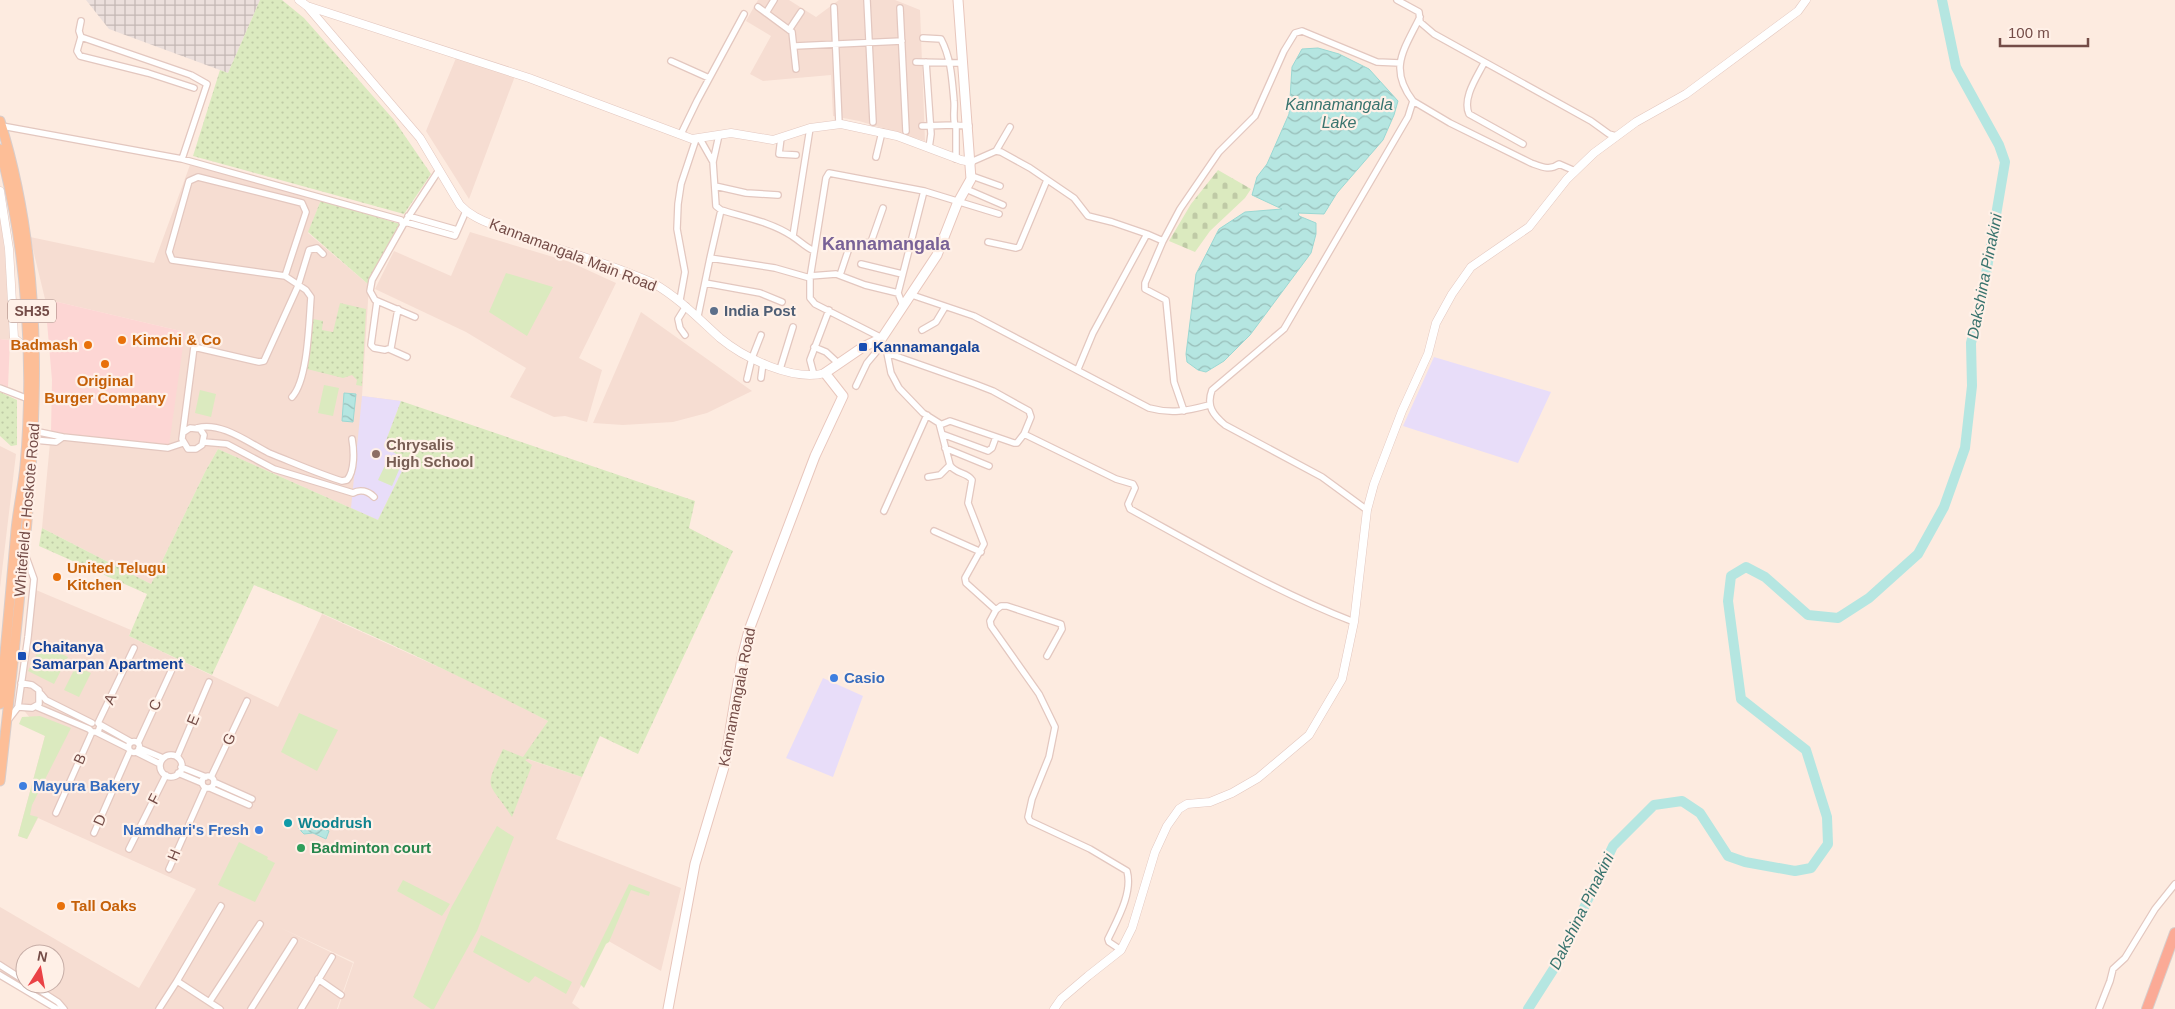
<svg xmlns="http://www.w3.org/2000/svg" width="2175" height="1009" viewBox="0 0 2175 1009" font-family="Helvetica,sans-serif">
<style>
.residential{fill:#f6ddd2;fill-rule:evenodd}
.commercial{fill:#fdd6d4}
.industrial{fill:url(#industrial-grid)}
.education{fill:#e8ddf9}
.grass{fill:url(#grass-dots)}
.cemetery{fill:url(#cemetery-stones)}
.park{fill:#dbeabf}
.water{fill:url(#water-waves);stroke:#9bd8d3}
.lines{fill:none;stroke-linecap:round;stroke-linejoin:round}
.river{stroke:#b5e6e1;stroke-width:10}
.minor-casing{stroke:#e3c7bf;stroke-width:8}
.tertiary-casing{stroke:#e3c7bf;stroke-width:9}
.secondary-casing{stroke:#e8c6bc;stroke-width:11}
.primary-casing{stroke:#d8cdcb;stroke-width:11}
.trunk-casing{stroke:#d8cdcb;stroke-width:12}
.minor{stroke:#fff;stroke-width:5.5}
.tertiary{stroke:#fff;stroke-width:8}
.secondary{stroke:#fff;stroke-width:9}
.primary{stroke:#fdbe97;stroke-width:9}
.trunk{stroke:#fbaa96;stroke-width:10}
.service-dot{fill:#5c6f8a;stroke:#fff0e7;stroke-width:2}
.food-dot{fill:#e8710a;stroke:#fff0e7;stroke-width:2}
.transit-dot{fill:#1a4fb4;stroke:#fff0e7;stroke-width:2}
.education-dot{fill:#8d6e63;stroke:#fff0e7;stroke-width:2}
.shop-dot{fill:#3f7fe0;stroke:#fff0e7;stroke-width:2}
.culture-dot{fill:#0f9aa8;stroke:#fff0e7;stroke-width:2}
.leisure-dot{fill:#2e9e5b;stroke:#fff0e7;stroke-width:2}
.labels{text-anchor:middle;stroke-width:4.5;stroke-linejoin:round;paint-order:stroke}
.shield{fill:#fff0e7;stroke:#9e7d77;stroke-width:1}
.shield-label{font-size:14px;font-weight:bold;fill:#744c47}
.street-label{font-size:15px;fill:#744c47;stroke:#fff0e7}
.service-label{font-size:15px;font-weight:bold;fill:#4e5e75;stroke:#fff0e7;text-anchor:start}
.food-label{font-size:15px;font-weight:bold;fill:#c56008;stroke:#fff0e7;text-anchor:start}
.transit-label{font-size:15px;font-weight:bold;fill:#164399;stroke:#fff0e7;text-anchor:start}
.education-label{font-size:15px;font-weight:bold;fill:#785e54;stroke:#fff0e7;text-anchor:start}
.shop-label{font-size:15px;font-weight:bold;fill:#366cbe;stroke:#fff0e7;text-anchor:start}
.culture-label{font-size:15px;font-weight:bold;fill:#0d838f;stroke:#fff0e7;text-anchor:start}
.leisure-label{font-size:15px;font-weight:bold;fill:#27864d;stroke:#fff0e7;text-anchor:start}
.water-label{font-size:16px;font-style:italic;fill:#38736e;stroke:#fff0e7}
.quarter-label{font-size:18px;font-weight:bold;fill:#796297;stroke:#fff0e7}
</style>
<defs>
<pattern id="industrial-grid" width="8" height="8" patternUnits="userSpaceOnUse" patternTransform="scale(1.25)"><rect width="8" height="8" fill="#ebdfdc"/><path d="M0 4h8M4 0v8" fill="none" stroke="#c3b7b4"/></pattern>
<pattern id="grass-dots" width="8" height="8" patternUnits="userSpaceOnUse" patternTransform="scale(1.25)"><rect width="8" height="8" fill="#dbeabf"/><path d="M2 2h.1M6 6h.1" fill="none" stroke="#bfcaa6" stroke-width="1.8" stroke-linecap="round"/></pattern>
<pattern id="cemetery-stones" width="16" height="16" patternUnits="userSpaceOnUse" patternTransform="scale(1.25)"><rect width="16" height="16" fill="#dbeabf"/><path d="M2 7V4a2 2 0 0 1 4 0v3zM10 15v-3a2 2 0 0 1 4 0v3z" fill="#bfcaa6"/></pattern>
<pattern id="water-waves" width="16" height="10" patternUnits="userSpaceOnUse" patternTransform="scale(1.25)"><rect width="16" height="10" fill="#b5e6e1"/><path d="M0 5q4-4 8 0t8 0" fill="none" stroke="#98bdb8"/></pattern>
</defs>
<rect width="100%" height="100%" fill="#fdebe0"/>
<path class="residential" d="M758 0H789L816 17 839 0H895L920 10 925 141 859 121 833 116 831 75 763 81 750 74 771 36 746 21Z
M456 58 515 76 469 199 426 131Z
M190 165 321 200 308 233 369 285 362 396 401 401 384 446 407 461 378 520 218 449 205 472 151 584 42 528 51 432 185 332 45 299 30 237 154 263Z
M0 214 5 256 10 340 0 339Z
M470 232 570 262 616 283 579 358 602 370 587 422 565 416 554 417 510 397 526 368 466 332 375 289 394 251 451 276Z
M641 312 752 391 707 413 673 422 623 425 593 423Z
M0 446 16 454 0 588Z
M36 590 131 630 129 636 278 707 322 614 485 688 548 721 524 758 582 777 556 839 681 888 661 971 605 939 572 1003 580 1009H338L354 962 281 928 353 963 337 1009H55L0 976V907L139 988 196 889 38 818 27 839 18 836 45 736 21 707ZM25 954H55V984H25Z"/>
<path class="commercial" d="M45 299 185 332 169 445 51 432 52 380Z
M0 339 10 340 8 387 0 384Z"/>
<path class="industrial" d="M86 0H260L228 73 109 29Z"/>
<path class="education" d="M1434 357 1551 392 1518 463 1403 426Z
M362 396 401 401 384 446 407 461 378 520 351 508Z
M823 678 863 696 833 777 786 758Z"/>
<path class="grass" d="M260 0H282L304 18 394 120 431 174 404 214 193 156 220 70 228 73Z
M321 200 400 224 369 285 308 232Z
M340 303 366 309 362 386 356 385 357 380 352 375 343 378 307 369 313 319 323 321 322 330 333 332Z
M0 392 17 400V445L11 446 0 436Z
M401 401 695 501 689 528 733 551 638 754 600 736 582 777 528 759 525 760 532 765 512 817C488 780 483 792 503 749L523 757 548 721C452 672 354 625 254 585L212 675 129 636 147 594 39 546 42 528 151 584 205 472 218 449 378 520 407 461 384 446Z"/>
<path class="cemetery" d="M1218 170 1251 189 1245 198 1210 231 1195 252 1169 241 1191 204Z"/>
<path class="park" d="M506 273 553 287 527 336 489 312Z
M324 385 339 388 333 416 318 413Z
M200 390 216 394 211 417 195 413Z
M389 457 402 463 392 486 378 480Z
M42 644 68 657 54 684 28 671Z
M76 666 91 673 79 697 64 690Z
M299 713 338 730 317 771 281 752Z
M40 716 71 728 32 805 30 815 38 817 27 839 18 836 45 736 19 724 22 717Z
M497 826 514 837 477 931 434 1009H431L413 997 451 908Z
M239 842 268 857 267 859 275 863 255 902 218 885Z
M403 880 450 904 442 916 397 891Z
M629 884 650 892 649 896 631 890 609 942 606 944 584 988 580 984Z
M481 935 572 982 566 994 535 976 529 983 473 952Z"/>
<path class="water" d="M1318 48 1339 54 1369 69 1398 101 1394 115 1383 140 1337 193 1324 214 1298 213 1299 216 1316 223V234L1311 253 1250 335 1224 361 1206 372 1198 370 1187 362 1186 354 1196 274 1219 229 1245 212 1282 209 1252 195 1257 177 1267 164 1289 114 1292 67 1302 49Z
M344 393 356 394 353 422 342 421Z
M311 823 329 831 326 839 313 833 304 834 298 828Z"/>
<g class="lines">
<path class="river" d="M1528 1009 1560 959 1613 846 1654 805 1682 801 1700 813 1728 856 1745 862 1795 871 1811 868 1828 844 1827 817 1806 750 1741 699 1728 601 1731 576 1746 567 1765 577 1808 615 1838 618 1869 598 1918 554 1944 507 1965 448 1972 386 1971 343 1983 292 2005 162 1999 145 1956 67 1942 0"/>
<g class="minor-casing">
<path id="minor" d="M867 0 873 122
M1397 0 1419 12 1420 22 1434 34 1591 121 1609 134 1616 136
M758 7 792 32 796 69
M834 7 839 124
M900 8 906 131
M766 13 774 0
M81 21 79 31 81 37 191 75 207 84 182 159
M789 30 801 12
M81 37 77 51 80 56 148 73 194 88
M923 38 941 39C951 58 952 79 954 101 955 109 952 121 956 128V159
M795 46 902 41
M671 61 709 78
M916 62 963 63
M926 62 931 134 929 148
M1484 63C1477 77 1462 98 1469 114L1523 144
M1413 101 1450 123 1531 163C1542 167 1550 171 1559 164L1575 171
M2 126 182 159 401 220 403 225 372 280 370 291 375 300 415 317
M922 126 954 125 969 126
M681 134 697 101 744 14
M719 135 713 162 716 206 721 210C744 217 771 222 792 236 800 241 805 247 814 251
M781 138 779 154 796 155
M700 139 713 162
M996 151 1010 127
M876 157 882 132
M971 162 996 151 1001 152 1030 168 1074 198 1088 216 1112 222 1147 234
M972 176 1000 186
M715 186 746 193 778 195
M966 189 1003 205
M408 216 457 230
M405 222 455 236 466 211
M403 225 439 170
M793 236 810 128
M1163 241 1145 283V289L1166 300 1174 382 1184 411
M988 242 1016 248 1019 247 1047 180
M710 258 721 210
M861 264 902 274
M840 275 850 245 871 242 883 208
M285 276 172 260 169 252 189 181 198 177 302 203 306 212 285 276 306 290 311 297C309 322 308 380 292 397
M810 276 836 274 865 285 898 293
M705 283 760 293 782 302
M912 295 974 316 1149 408C1171 414 1187 411 1209 405
M680 300 685 272 677 229 678 204 681 184 696 139
M377 301 371 345 374 348 385 350 391 348 398 309
M903 306 898 293 924 191
M698 316 710 258 775 268 810 278
M922 330 936 322 945 307
M685 335 680 328 678 319 686 306
M882 338 815 304 810 298V278L826 178 829 173 924 191 999 214
M879 340 887 353 891 373 899 388 923 413 939 423 950 465C955 474 967 472 972 480L968 503 984 544 965 578 966 583 996 610 990 621 991 626 1039 694 1055 727 1049 757 1032 799 1028 817 1030 821 1090 849 1127 871C1133 893 1117 920 1108 939L1109 942 1121 950
M814 347 826 352 839 364
M389 349 407 357
M887 353 975 384 993 391 1029 411 1031 417 1024 434 1116 479 1133 484 1135 488 1128 504 1130 509C1203 549 1276 592 1354 622
M780 369 793 327
M1078 369 1093 333 1147 234 1163 241 1180 209 1219 152 1255 116 1284 51 1295 33 1302 31 1377 62 1400 63
M814 375 810 360 829 310
M761 378 763 363
M747 379 752 358 761 335
M856 386 867 363 882 345
M0 388 31 400
M940 425 950 421 1014 443H1017L1024 434
M197 428C221 421 249 443 269 453 292 462 319 474 342 481L347 480C355 471 354 450 352 439
M184 432 190 428 200 429 204 435 202 445 196 449H188L182 439 194 347 259 362 264 361 298 286 309 250 317 248 323 254
M942 434 988 451 992 448 996 437
M63 437 168 448 183 443
M34 440 56 442 63 437 34 431
M204 442 227 444 274 469 353 493C360 489 368 491 374 497
M945 448 989 466
M928 477 940 475 950 465
M1367 510 1322 477 1225 425C1213 415 1206 406 1212 390L1284 329 1408 117 1413 101C1388 68 1404 50 1420 17
M884 511 927 415
M934 531 981 552
M996 610 1001 606H1007L1061 624 1062 629 1047 656
M41 694 46 700 92 723
M18 707 28 637 34 579 25 554
M37 707 89 729 92 732H98L100 726
M8 720 18 707 32 708 39 704V690L32 685 21 683
M98 723 134 648
M99 724 131 742
M96 732 128 748
M128.5 747a5.5 5.5 0 1 1 11 0a5.5 5.5 0 1 1-11 0Z
M138 743 173 667
M139 748 163 758
M136 752 160 764
M160 766a11 11 0 1 1 22 0a11 11 0 1 1-22 0Z
M177 757 209 682
M181 767 206 777
M178 773 202 783
M202 782a6 6 0 1 1 12 0a6 6 0 1 1-12 0Z
M211 777 247 701
M214 782 252 799
M210 788 249 805
M56 813 92 732
M94 833 130 751
M129 849 166 775
M169 869 205 788
M0 965 25 981
M0 975 57 1009
M318 979 341 995
M30 984 58 1002 64 1009
M210 1001 260 924
M159 1009 177 981
M220 1009 177 981 221 906
M251 1009 294 941
M301 1009 332 957
M2099 1009 2110 981 2113 969 2125 958 2155 909 2175 884"/>
</g>
<g class="tertiary-casing">
<path id="tertiary" d="M299 0 307 6 420 138 460 205C472 218 487 222 503 229 541 245 582 255 621 270 631 274 643 278 653 283 679 298 698 318 720 338 744 358 794 382 825 373
M307 6 529 78 692 139 731 133 773 140 810 128 841 124 897 136 961 160 971 162
M0 191 9 249 14 338 27 349
M1054 1009 1061 999 1088 976 1121 950 1132 928 1155 852 1167 826 1179 809 1187 804 1210 802 1232 793 1258 778 1309 735 1342 679 1354 622 1367 510 1374 484 1402 411 1428 354 1436 323 1452 294 1471 267 1529 227 1567 179 1594 153 1636 122 1686 94 1798 11 1806 0"/>
</g>
<g class="secondary-casing">
<path id="secondary" d="M668 1009 695 864 724 767 742 658 749 630 815 456 843 396 825 373 863 347 882 338 937 255 957 204 971 179 958 0"/>
</g>
<g class="primary-casing">
<path id="primary" d="M0 121C48 273 37 436 20 593 14 656 7 719 0 781
M0 149C27 248 34 365 25 466 23 487 18 509 16 530 11 588 6 646 0 704"/>
</g>
<g class="trunk-casing">
<path id="trunk" d="M2147 1009 2175 933"/>
</g>
<use href="#minor" class="minor"/>
<use href="#tertiary" class="tertiary"/>
<use href="#secondary" class="secondary"/>
<use href="#primary" class="primary"/>
<use href="#trunk" class="trunk"/>
</g>
<circle class="service-dot" cx="714" cy="311" r="5"/>
<g class="food-dot">
<circle cx="122" cy="340" r="5"/>
<circle cx="88" cy="345" r="5"/>
<circle cx="105" cy="364" r="5"/>
<circle cx="57" cy="577" r="5"/>
<circle cx="61" cy="906" r="5"/>
</g>
<g class="transit-dot">
<rect x="858" y="342" width="10" height="10" rx="2.5"/>
<rect x="17" y="651" width="10" height="10" rx="2.5"/>
</g>
<circle class="education-dot" cx="376" cy="454" r="5"/>
<g class="shop-dot">
<circle cx="834" cy="678" r="5"/>
<circle cx="23" cy="786" r="5"/>
<circle cx="259" cy="830" r="5"/>
</g>
<circle class="culture-dot" cx="288" cy="823" r="5"/>
<circle class="leisure-dot" cx="301" cy="848" r="5"/>
<g class="labels">
<rect class="shield" x="8" y="299.5" width="48" height="23" rx="4"/>
<g class="shield-label">
<text x="32" y="316">SH35</text>
</g>
<g class="street-label">
<text transform="translate(573 255) rotate(21)" y="5">Kannamangala Main Road</text>
<text transform="translate(27 510) rotate(-85)" y="5">Whitefield - Hoskote Road</text>
<text transform="translate(737 697) rotate(-79)" y="5">Kannamangala Road</text>
<text transform="translate(110 699) rotate(-65)" y="5">A</text>
<text transform="translate(155 705) rotate(-65)" y="5">C</text>
<text transform="translate(193 720) rotate(-67)" y="5">E</text>
<text transform="translate(229 739) rotate(-64)" y="5">G</text>
<text transform="translate(80 759) rotate(-66)" y="5">B</text>
<text transform="translate(154 799) rotate(-63)" y="5">F</text>
<text transform="translate(100 820) rotate(-66)" y="5">D</text>
<text transform="translate(174 855) rotate(-67)" y="5">H</text>
</g>
<g class="service-label">
<text x="724" y="316">India Post</text>
</g>
<g class="food-label">
<text x="132" y="345">Kimchi &amp; Co</text>
<text x="78" y="350" text-anchor="end">Badmash</text>
<text x="105" y="386" text-anchor="middle">Original<tspan x="105" dy="17">Burger Company</tspan></text>
<text x="67" y="573">United Telugu<tspan x="67" dy="17">Kitchen</tspan></text>
<text x="71" y="911">Tall Oaks</text>
</g>
<g class="transit-label">
<text x="873" y="352">Kannamangala</text>
<text x="32" y="652">Chaitanya<tspan x="32" dy="17">Samarpan Apartment</tspan></text>
</g>
<g class="education-label">
<text x="386" y="450">Chrysalis<tspan x="386" dy="17">High School</tspan></text>
</g>
<g class="shop-label">
<text x="844" y="683">Casio</text>
<text x="33" y="791">Mayura Bakery</text>
<text x="249" y="835" text-anchor="end">Namdhari's Fresh</text>
</g>
<g class="culture-label">
<text x="298" y="828">Woodrush</text>
</g>
<g class="leisure-label">
<text x="311" y="853">Badminton court</text>
</g>
<g class="water-label">
<text x="1339" y="110">Kannamangala<tspan x="1339" dy="18">Lake</tspan></text>
<text transform="translate(1984 276) rotate(-79)" y="6">Dakshina Pinakini</text>
<text transform="translate(1581 911) rotate(-64)" y="6">Dakshina Pinakini</text>
</g>
<g class="quarter-label">
<text x="886" y="250">Kannamangala</text>
</g>
</g>
<g transform="translate(40 969) rotate(11)"><circle r="24" fill="#fff0e7" stroke="#c7aea7"/>
<path d="M0-4L9 19L0 12L-9 19Z" fill="#ea4246"/>
<text y="-8" font-size="14" font-weight="bold" text-anchor="middle" fill="#744c47">N</text>
</g>
<path d="M2000 38v8h88v-8" fill="none" stroke="#744c47" stroke-width="2.5"/>
<text x="2008" y="38" font-size="15" fill="#744c47" stroke="#fff0e7" stroke-width="4" paint-order="stroke">100 m</text>
</svg>
